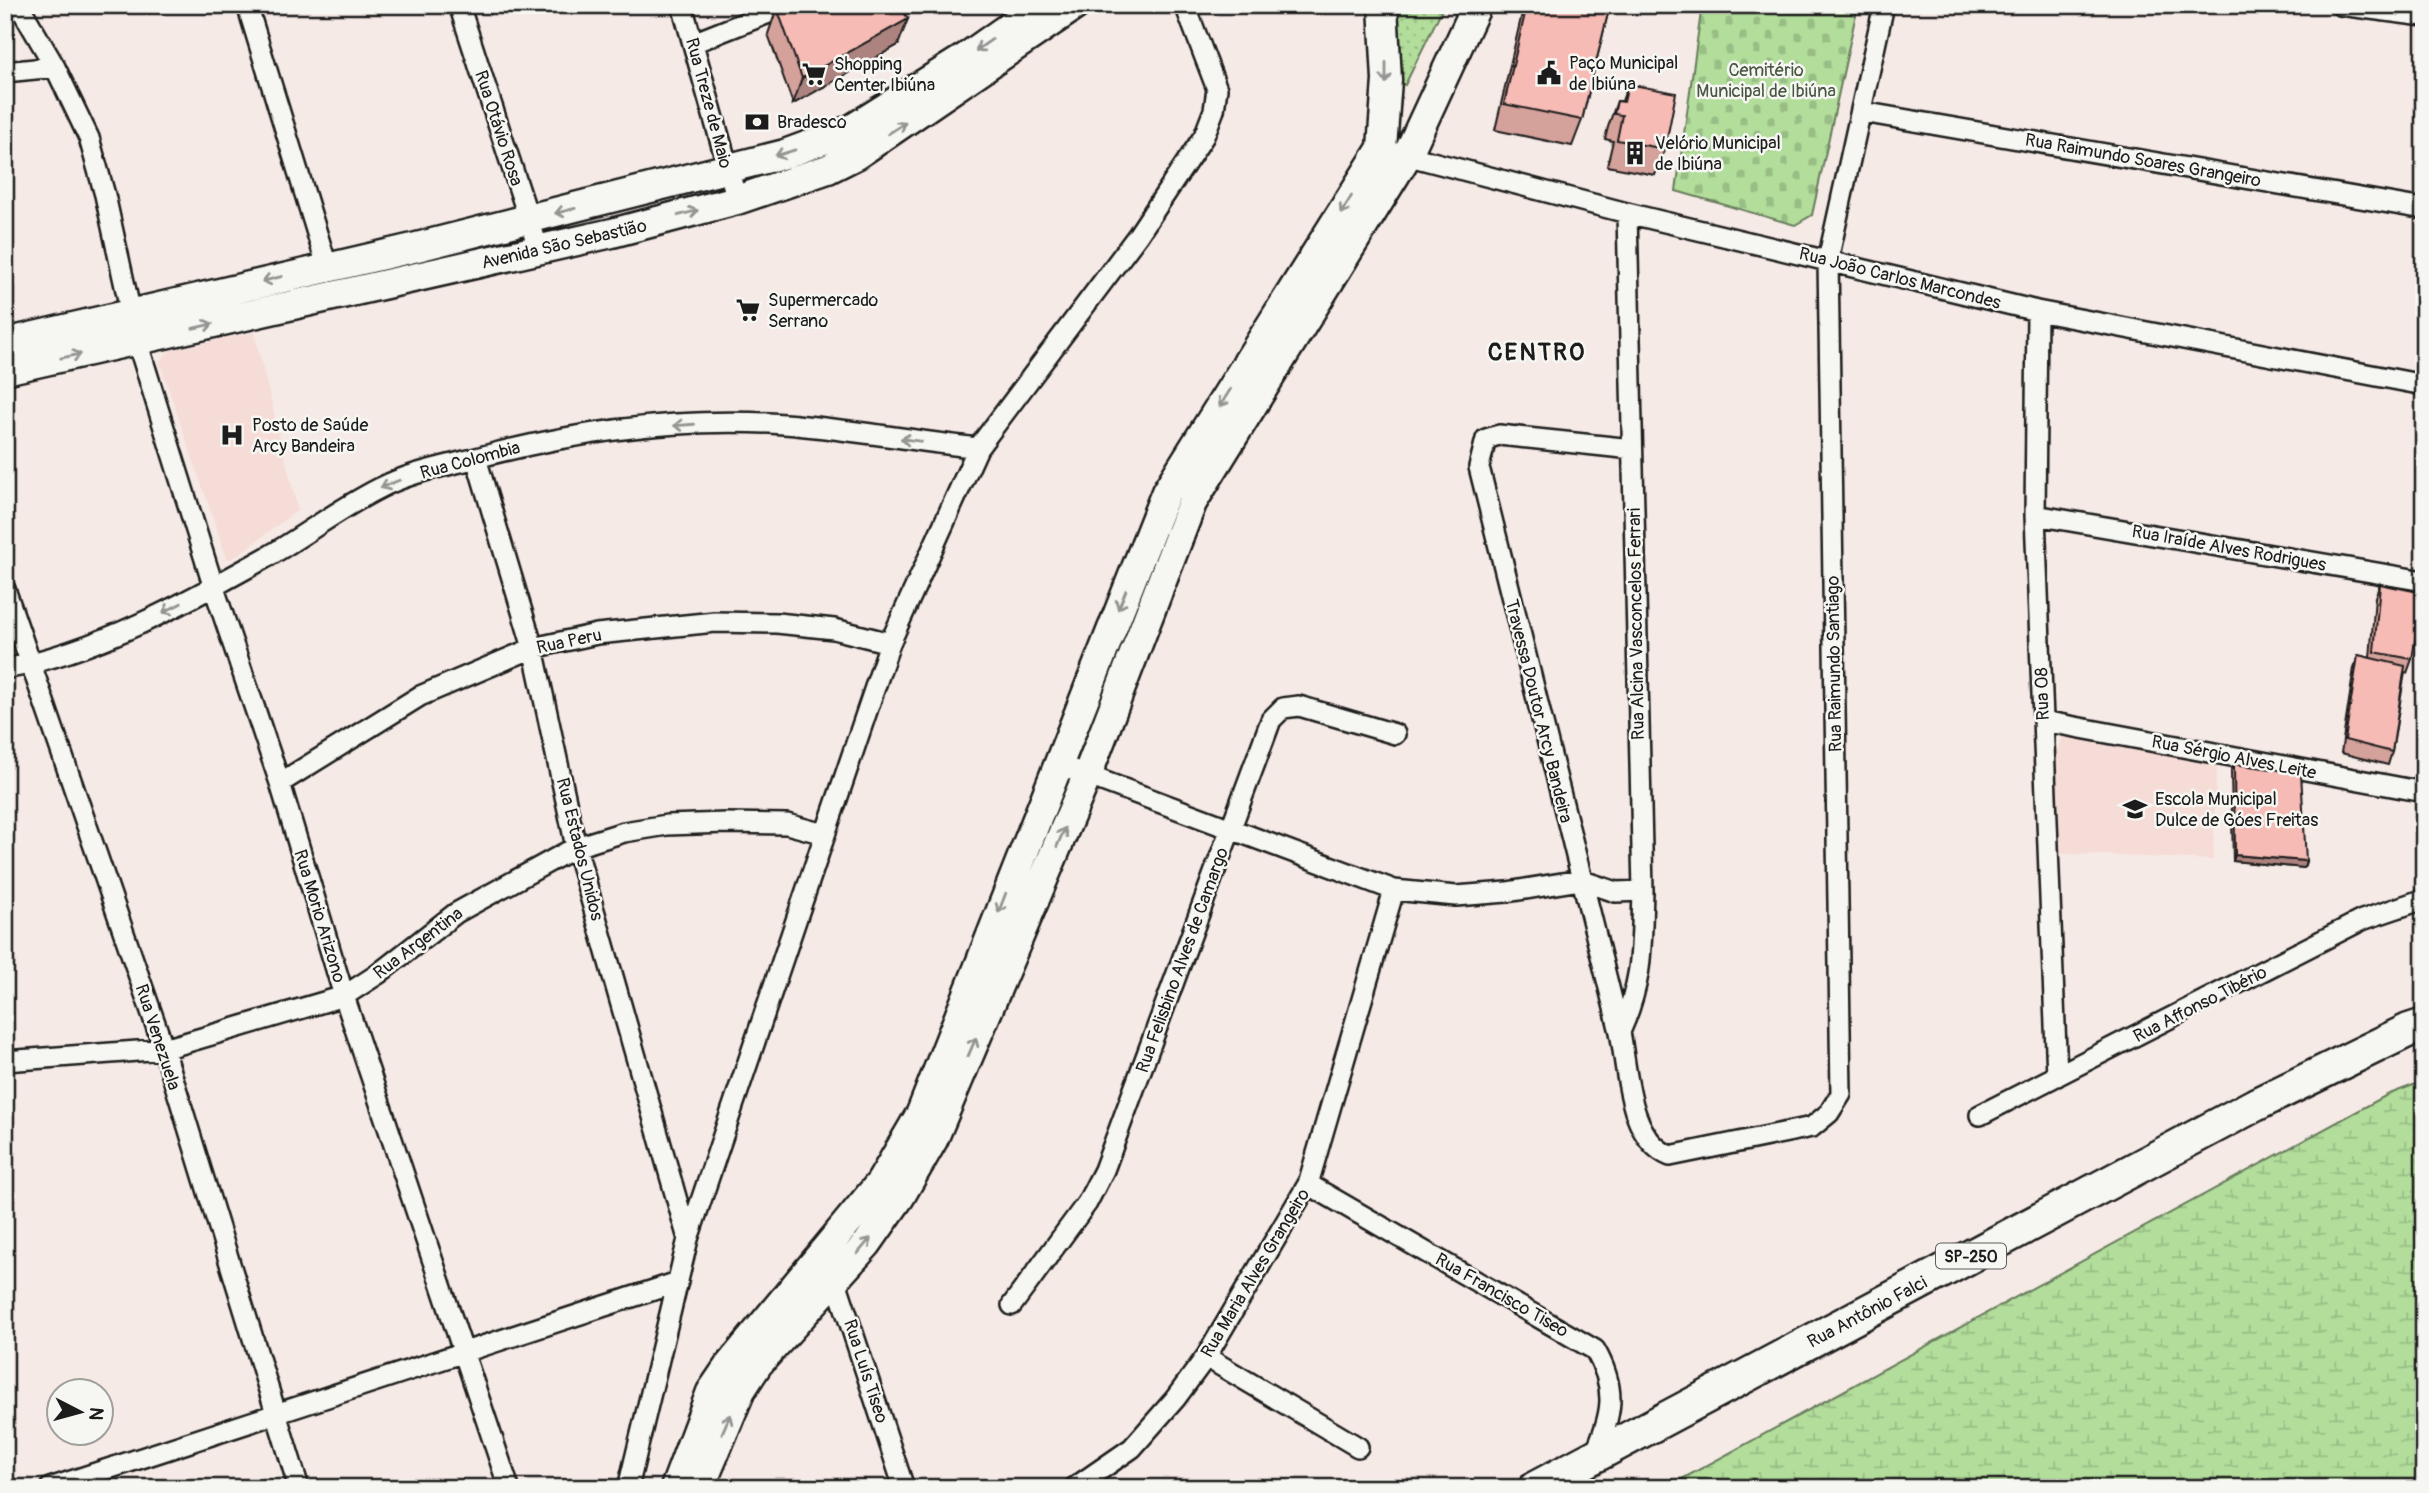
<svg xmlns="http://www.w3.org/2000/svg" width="2429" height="1493" viewBox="0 0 2429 1493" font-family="Pangolin,sans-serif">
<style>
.built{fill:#f6dcd7}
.wetland{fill:url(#wetland-marsh);stroke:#677c5c;stroke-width:2}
.cemetery{fill:url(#cemetery-stones);stroke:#677c5c;stroke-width:2}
.park{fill:url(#park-dots);stroke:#677c5c;stroke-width:2}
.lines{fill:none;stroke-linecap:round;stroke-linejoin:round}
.street-casing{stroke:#1c1c1c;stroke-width:24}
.secondary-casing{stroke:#1c1c1c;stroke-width:33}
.primary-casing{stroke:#1c1c1c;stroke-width:37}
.street{stroke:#f6f6f2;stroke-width:19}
.secondary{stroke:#f6f6f2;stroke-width:28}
.primary{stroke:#f6f6f2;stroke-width:32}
.wall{fill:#d4a19b;stroke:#1c1c1c;stroke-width:2}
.shaded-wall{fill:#ac837e;stroke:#1c1c1c;stroke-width:2}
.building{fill:#f6bbb4;stroke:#1c1c1c;stroke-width:2}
.oneway{stroke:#949492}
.labels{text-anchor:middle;stroke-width:5;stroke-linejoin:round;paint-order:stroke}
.shield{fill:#f6f6f2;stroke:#5d5d5c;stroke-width:2}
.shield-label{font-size:16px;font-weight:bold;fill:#1c1c1c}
.poi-label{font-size:18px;fill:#1c1c1c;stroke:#f6f6f2;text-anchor:start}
.park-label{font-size:18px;fill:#495642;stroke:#f6f6f2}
.street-label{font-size:18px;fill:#1c1c1c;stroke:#f6f6f2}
.district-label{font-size:24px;font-weight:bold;letter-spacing:2px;fill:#1c1c1c;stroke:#f6f6f2}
</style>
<defs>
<pattern id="wetland-marsh" width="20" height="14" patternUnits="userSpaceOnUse" patternTransform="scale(1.75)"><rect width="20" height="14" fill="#b2dd9b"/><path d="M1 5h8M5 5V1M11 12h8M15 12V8" fill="none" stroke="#98bd85"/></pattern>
<pattern id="cemetery-stones" width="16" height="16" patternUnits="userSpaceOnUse" patternTransform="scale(1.75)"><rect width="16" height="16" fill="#b2dd9b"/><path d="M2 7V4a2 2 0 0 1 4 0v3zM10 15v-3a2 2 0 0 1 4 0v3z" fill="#98bd85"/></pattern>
<pattern id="park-dots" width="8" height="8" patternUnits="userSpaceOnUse" patternTransform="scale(1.75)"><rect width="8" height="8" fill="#b2dd9b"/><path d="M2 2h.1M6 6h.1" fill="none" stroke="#98bd85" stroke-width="1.8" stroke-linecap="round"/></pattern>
</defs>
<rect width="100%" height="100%" fill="#f6eae6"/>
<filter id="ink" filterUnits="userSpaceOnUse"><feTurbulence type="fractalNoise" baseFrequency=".0143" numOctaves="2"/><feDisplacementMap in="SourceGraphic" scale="14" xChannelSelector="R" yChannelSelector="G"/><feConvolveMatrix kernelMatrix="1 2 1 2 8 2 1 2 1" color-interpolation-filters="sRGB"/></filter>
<g filter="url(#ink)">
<path class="built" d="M254 332 298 510 234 558 227 559 159 361 170 350Z
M2063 737 2096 740 2217 764 2213 860 2054 853 2053 757Z"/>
<path class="wetland" d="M2424 1081V1488H1683L1680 1480 2387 1095Z"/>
<path class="cemetery" d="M1702 5H1858L1812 215 1795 225 1676 191Z"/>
<path class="park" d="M1393 5H1444L1405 85 1395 79Z"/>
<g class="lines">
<g class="street-casing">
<path id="street" d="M19 5 55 67 89 138 105 195 137 341 213 585 280 783 344 996 509 1488
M247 5 327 266
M459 5 539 250
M682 5 737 200
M2340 5 2424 16
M693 43 789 5
M5 72 55 67
M1862 112 2424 209
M1398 153 1627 213 2037 311 2424 385
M2037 311 2035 515 2057 1076
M1632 449 1499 435 1486 439 1479 467 1620 1032C1628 1072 1628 1138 1670 1156L1812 1127 1829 1113 1841 1094 1828 260 1884 5
M476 458 533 648 576 847 688 1239
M2035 515 2424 581
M5 589 164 1049 299 1488
M5 669C99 651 185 603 267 557 305 535 340 508 380 488 411 472 447 466 480 457 578 431 683 417 784 424 849 429 914 441 978 448
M2043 721 2424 792
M1057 764 1394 890 1456 896 1507 892 1580 880 1616 892 1643 891
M280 783 420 696 533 648 597 634 715 622 777 623 834 629 890 643
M1620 1032C1644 978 1641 948 1643 891L1627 213
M5 1061 164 1049 344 996 378 974 456 913 576 847 624 832 667 825 726 823 787 824 824 834
M1980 1115 2362 920 2424 899
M1308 1184 1595 1350C1618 1390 1612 1416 1594 1455
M829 1271 835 1278 904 1488
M1012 1305 1087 1203 1104 1170 1271 720 1283 708 1299 706 1395 734
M1206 1357 1358 1447
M50 1488 678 1282
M628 1488 688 1239 890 643 978 448 1138 235 1204 136 1214 110 1217 89 1185 5
M1074 1488 1132 1448 1175 1399 1206 1357 1308 1184 1394 890"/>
</g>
<g class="secondary-casing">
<path id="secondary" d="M5 343 413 248 785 154 850 130 968 56 1040 5
M5 370 612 233 737 200 828 169 856 155 1076 5
M675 1488 711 1392 728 1367 880 1183 921 1113 1166 492 1382 148 1387 80 1383 5
M700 1488 741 1390 758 1364 867 1244 900 1197 933 1140 1087 776 1192 503 1407 156 1477 5"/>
</g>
<g class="primary-casing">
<path id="primary" d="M1535 1488 2255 1105 2409 1030 2424 1025"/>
</g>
<use href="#street" class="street"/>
<use href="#secondary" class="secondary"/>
<use href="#primary" class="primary"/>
</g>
<path class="wall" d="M1524 5H1610L1582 120 1572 146 1495 130Z
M777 8 898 45 793 104 768 34Z
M1628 84 1665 149 1655 175 1607 166 1613 141 1605 139 1608 127 1617 101H1622Z
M2380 584 2412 659 2407 673 2405 672 2392 752 2388 765 2341 753 2354 668 2358 655 2370 658 2375 597Z
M2234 764 2306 861 2304 868 2233 861 2231 771Z"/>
<path class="shaded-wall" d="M908 19 898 45 793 104 802 78Z
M2235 855 2306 861 2304 868 2233 861Z"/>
<path class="building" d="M783 5H900L908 19 802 78 777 8Z
M1527 5H1610L1582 120 1504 104Z
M1628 84 1676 93 1665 149 1617 140 1622 115 1614 114 1617 101 1624 102Z
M2380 584 2423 593 2412 659 2374 652Z
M2358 655 2405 666 2392 752 2345 740Z
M2234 764 2301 773 2306 861 2235 855Z"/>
<defs><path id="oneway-shaft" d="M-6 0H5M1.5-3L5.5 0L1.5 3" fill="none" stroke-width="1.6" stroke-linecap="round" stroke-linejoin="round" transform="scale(1.75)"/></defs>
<g class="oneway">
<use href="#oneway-shaft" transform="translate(984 45) rotate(145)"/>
<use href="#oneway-shaft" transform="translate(1386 73) rotate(90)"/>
<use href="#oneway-shaft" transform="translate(897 128) rotate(-33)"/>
<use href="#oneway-shaft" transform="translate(785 153) rotate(163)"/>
<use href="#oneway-shaft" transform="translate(1346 205) rotate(122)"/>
<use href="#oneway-shaft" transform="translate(565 211) rotate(166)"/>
<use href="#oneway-shaft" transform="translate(688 213) rotate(-15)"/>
<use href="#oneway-shaft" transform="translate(272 279) rotate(166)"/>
<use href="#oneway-shaft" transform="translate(203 326) rotate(-13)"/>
<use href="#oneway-shaft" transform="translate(71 356) rotate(-12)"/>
<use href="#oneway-shaft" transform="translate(1225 398) rotate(122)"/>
<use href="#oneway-shaft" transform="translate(684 425) rotate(176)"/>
<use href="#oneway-shaft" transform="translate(911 440) rotate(-173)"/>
<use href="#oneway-shaft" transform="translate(390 484) rotate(158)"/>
<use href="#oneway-shaft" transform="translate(1122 600) rotate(112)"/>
<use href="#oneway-shaft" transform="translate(172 608) rotate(153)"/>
<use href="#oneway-shaft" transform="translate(1061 837) rotate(-67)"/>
<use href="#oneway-shaft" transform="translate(1002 903) rotate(111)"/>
<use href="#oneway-shaft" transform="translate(972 1047) rotate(-67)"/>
<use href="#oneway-shaft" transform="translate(864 1246) rotate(-50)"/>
<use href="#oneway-shaft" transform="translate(726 1424) rotate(-67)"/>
</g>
</g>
<defs>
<g id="civic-bare" transform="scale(1.89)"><path d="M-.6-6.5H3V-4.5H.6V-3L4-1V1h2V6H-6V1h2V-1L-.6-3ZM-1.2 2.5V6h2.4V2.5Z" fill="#1c1c1c" stroke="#f6f6f2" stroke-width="2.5" paint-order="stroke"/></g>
<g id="supermarket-bare" transform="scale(1.89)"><path d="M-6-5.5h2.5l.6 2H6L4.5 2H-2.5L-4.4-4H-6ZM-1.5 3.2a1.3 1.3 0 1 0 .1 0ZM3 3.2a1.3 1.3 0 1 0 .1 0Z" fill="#1c1c1c" stroke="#f6f6f2" stroke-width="2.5" paint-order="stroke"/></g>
<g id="bank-bare" transform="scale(1.89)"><path d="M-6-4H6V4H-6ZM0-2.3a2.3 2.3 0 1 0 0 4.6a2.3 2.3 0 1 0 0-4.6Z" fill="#1c1c1c" stroke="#f6f6f2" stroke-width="2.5" paint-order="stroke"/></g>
<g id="building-bare" transform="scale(1.89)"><path d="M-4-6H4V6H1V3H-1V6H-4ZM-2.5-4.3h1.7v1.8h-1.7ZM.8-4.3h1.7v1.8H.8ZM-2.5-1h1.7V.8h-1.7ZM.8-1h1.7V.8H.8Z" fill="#1c1c1c" stroke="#f6f6f2" stroke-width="2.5" paint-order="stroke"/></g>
<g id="hospital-bare" transform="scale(1.89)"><path d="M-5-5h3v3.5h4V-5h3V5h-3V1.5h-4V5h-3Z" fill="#1c1c1c" stroke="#f6f6f2" stroke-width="2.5" paint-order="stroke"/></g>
<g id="school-bare" transform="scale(1.89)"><path d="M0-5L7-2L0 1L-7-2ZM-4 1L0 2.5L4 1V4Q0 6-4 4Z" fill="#1c1c1c" stroke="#f6f6f2" stroke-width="2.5" paint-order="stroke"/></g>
</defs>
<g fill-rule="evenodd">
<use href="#civic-bare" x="1549" y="73"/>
<use href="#supermarket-bare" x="814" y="74"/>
<use href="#bank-bare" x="757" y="122"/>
<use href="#building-bare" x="1635" y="153"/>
<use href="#supermarket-bare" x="748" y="310"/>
<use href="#hospital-bare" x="232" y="435"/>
<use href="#school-bare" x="2135" y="809"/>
</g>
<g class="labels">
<rect class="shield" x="1936" y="1243.5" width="70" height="25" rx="5"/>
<g class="shield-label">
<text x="1971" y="1262">SP-250</text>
</g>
<g class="poi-label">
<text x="1569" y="69">Paço Municipal<tspan x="1569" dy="21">de Ibiúna</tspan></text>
<text x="834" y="70">Shopping<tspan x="834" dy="21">Center Ibiúna</tspan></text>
<text x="777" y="128">Bradesco</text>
<text x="1655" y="149">Velório Municipal<tspan x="1655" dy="21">de Ibiúna</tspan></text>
<text x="768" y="306">Supermercado<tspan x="768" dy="21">Serrano</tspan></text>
<text x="252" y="431">Posto de Saúde<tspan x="252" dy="21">Arcy Bandeira</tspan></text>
<text x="2155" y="805">Escola Municipal<tspan x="2155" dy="21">Dulce de Góes Freitas</tspan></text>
</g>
<g class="park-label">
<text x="1766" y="76">Cemitério<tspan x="1766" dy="21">Municipal de Ibiúna</tspan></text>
</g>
<g class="street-label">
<text transform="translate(709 103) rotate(75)" y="6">Rua Treze de Maio</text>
<text transform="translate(499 128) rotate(72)" y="6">Rua Otávio Rosa</text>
<text transform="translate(2143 160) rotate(10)" y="6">Rua Raimundo Soares Grangeiro</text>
<text transform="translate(564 244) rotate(-13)" y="6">Avenida São Sebastião</text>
<text transform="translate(1900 278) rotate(14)" y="6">Rua João Carlos Marcondes</text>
<text transform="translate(470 460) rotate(-15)" y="6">Rua Colombia</text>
<text transform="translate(2229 548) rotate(10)" y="6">Rua Iraíde Alves Rodrigues</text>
<text transform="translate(1636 624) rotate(-91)" y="6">Rua Alcina Vasconcelos Ferrari</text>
<text transform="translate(569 641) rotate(-12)" y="6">Rua Peru</text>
<text transform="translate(1834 664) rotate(-91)" y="6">Rua Raimundo Santiago</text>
<text transform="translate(2042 694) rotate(-92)" y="6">Rua 08</text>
<text transform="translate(1539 711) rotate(76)" y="6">Travessa Doutor Arcy Bandeira</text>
<text transform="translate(2234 757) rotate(11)" y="6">Rua Sérgio Alves Leite</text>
<text transform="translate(580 849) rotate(76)" y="6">Rua Estados Unidos</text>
<text transform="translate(320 916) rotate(73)" y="6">Rua Morio Arizono</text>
<text transform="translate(418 943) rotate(-37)" y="6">Rua Argentina</text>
<text transform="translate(1182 960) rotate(-70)" y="6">Rua Felisbino Alves de Camargo</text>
<text transform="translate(2200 1004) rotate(-27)" y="6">Rua Affonso Tibério</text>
<text transform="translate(158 1037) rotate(72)" y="6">Rua Venezuela</text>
<text transform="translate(1255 1273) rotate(-59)" y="6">Rua Maria Alves Grangeiro</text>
<text transform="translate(1502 1295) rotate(30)" y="6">Rua Francisco Tiseo</text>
<text transform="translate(1867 1312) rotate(-28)" y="6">Rua Antônio Falci</text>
<text transform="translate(866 1371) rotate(72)" y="6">Rua Luís Tiseo</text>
</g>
<g class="district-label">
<text x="1537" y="360">CENTRO</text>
</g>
</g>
<rect width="2429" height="1493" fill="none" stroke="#f6f6f2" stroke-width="28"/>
<rect x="14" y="14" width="2401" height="1465" fill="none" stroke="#1c1c1c" stroke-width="2.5" filter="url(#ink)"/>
<g transform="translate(80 1412) rotate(96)"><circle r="33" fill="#f6f6f2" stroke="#9f9f9c" stroke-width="2"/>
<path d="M0-5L12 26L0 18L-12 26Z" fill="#1c1c1c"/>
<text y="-10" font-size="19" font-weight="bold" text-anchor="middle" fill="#1c1c1c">N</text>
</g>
</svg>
